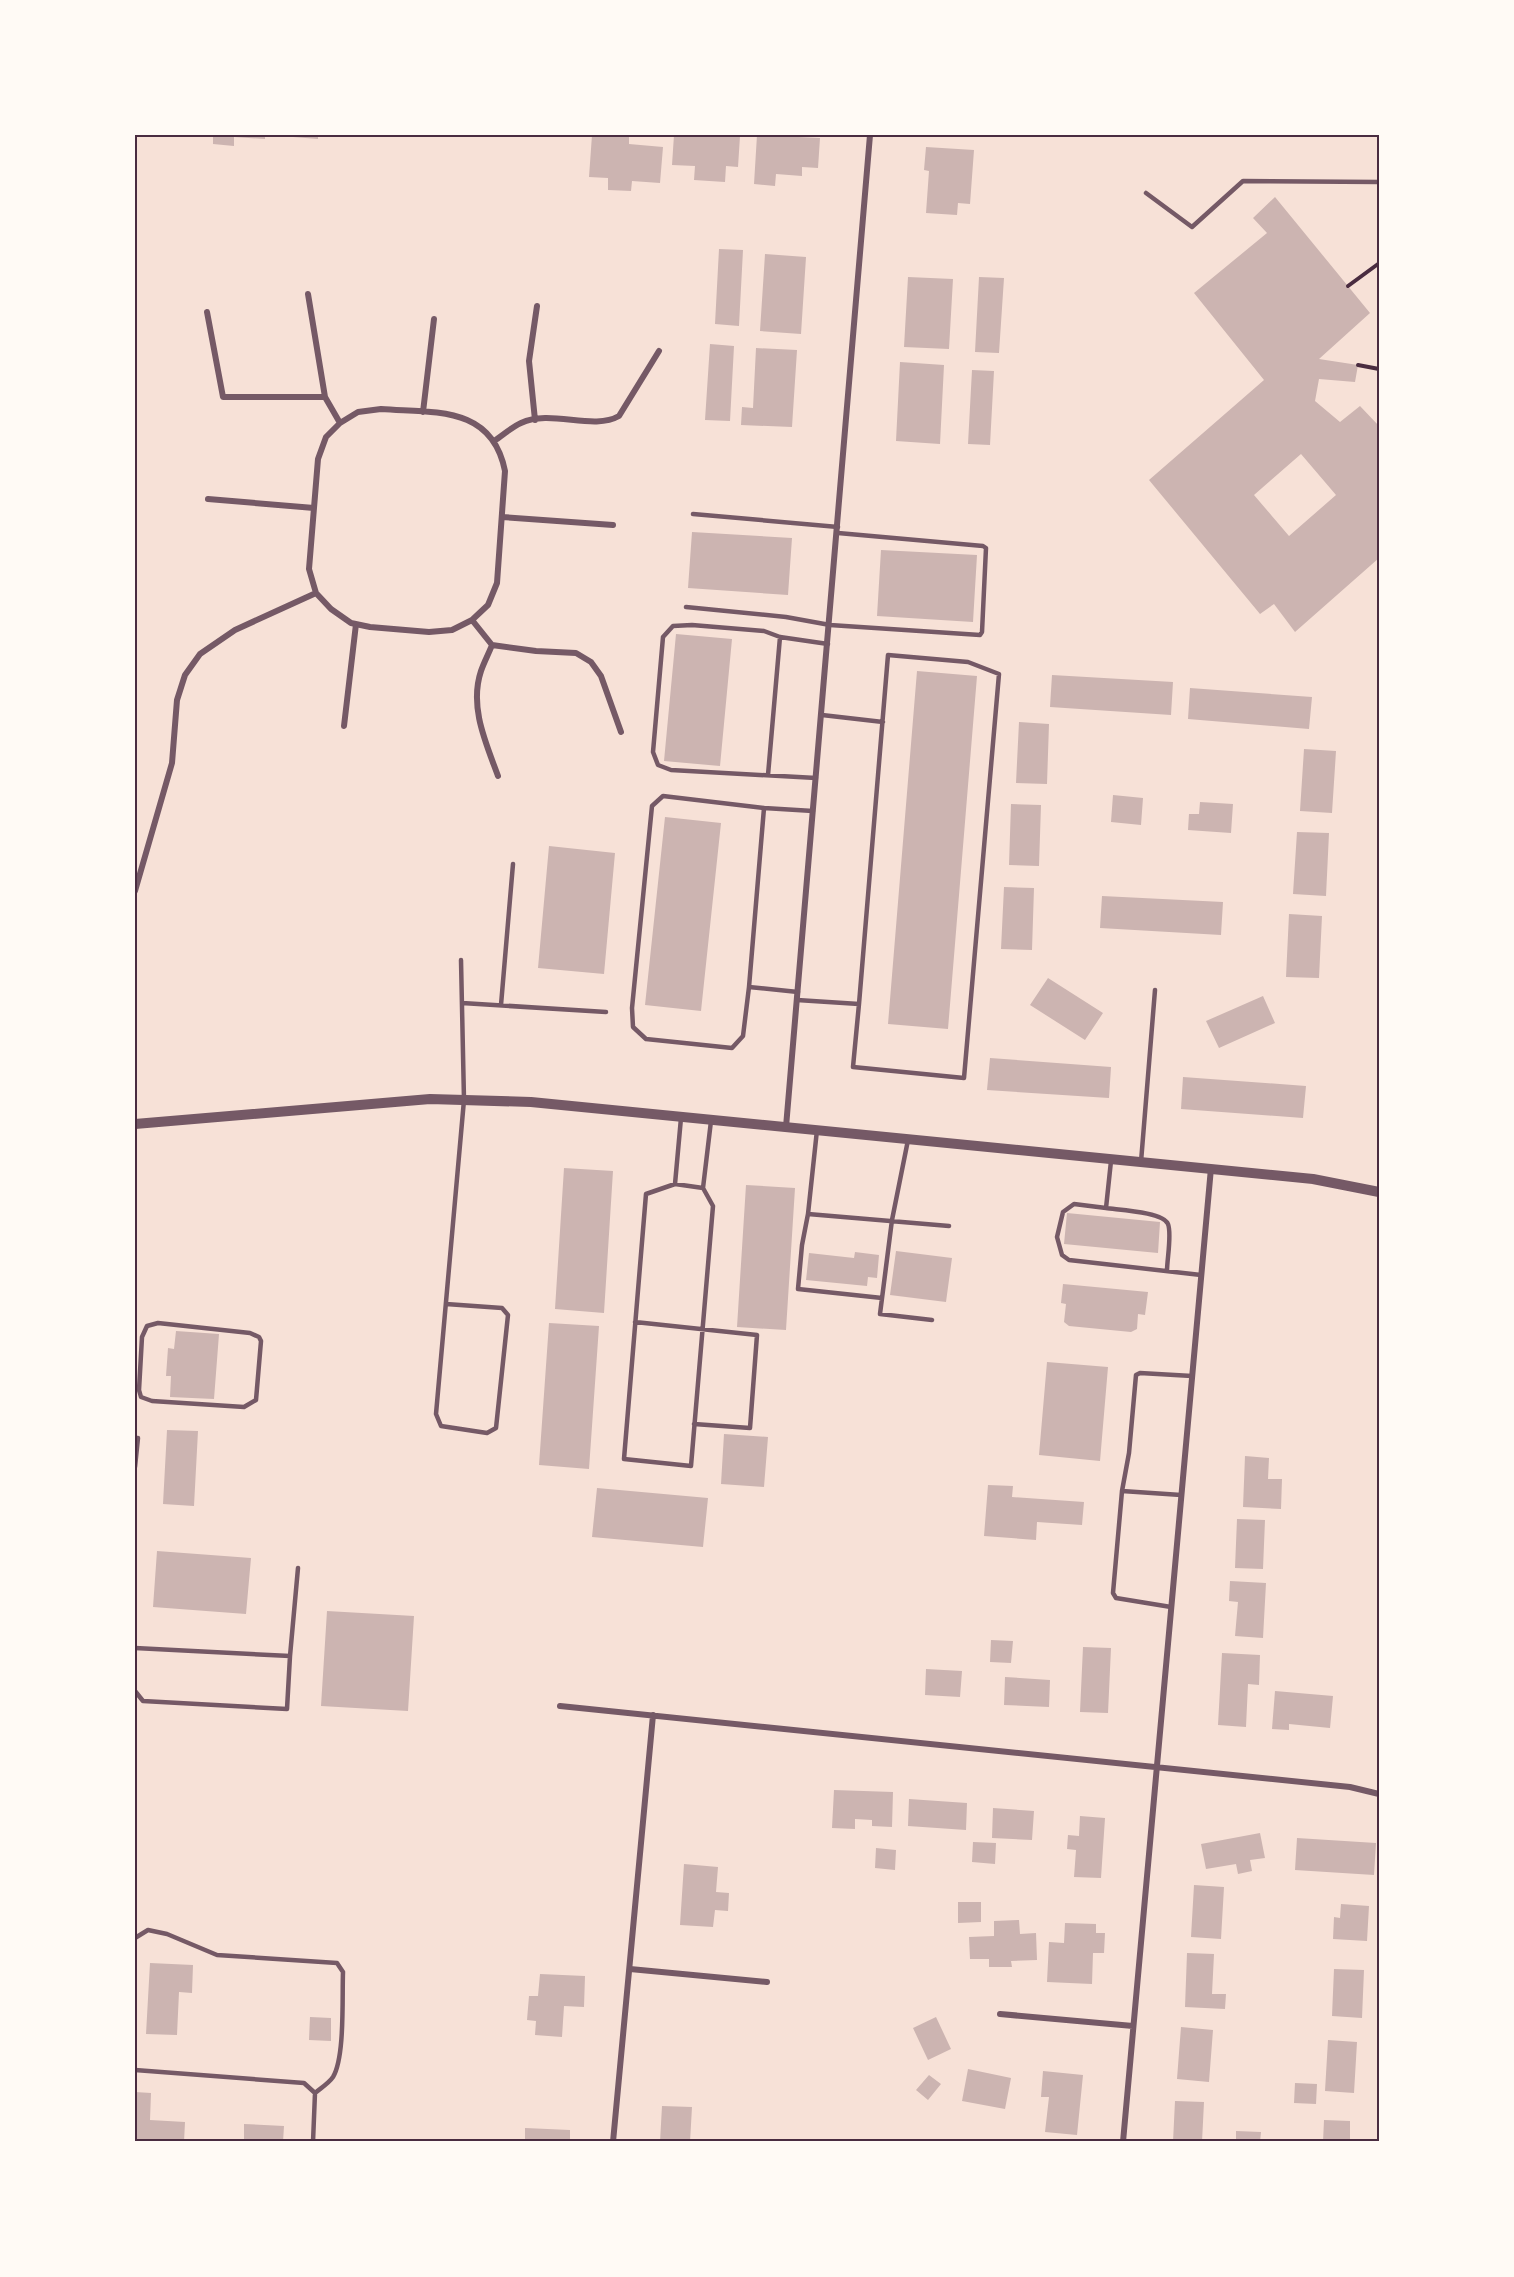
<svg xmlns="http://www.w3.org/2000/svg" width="1514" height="2277" viewBox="0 0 1514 2277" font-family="Lato,sans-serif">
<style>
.building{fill:#ccb4b1;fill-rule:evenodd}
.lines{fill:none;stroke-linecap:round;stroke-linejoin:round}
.path{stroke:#4a2c40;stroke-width:4}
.service{stroke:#755966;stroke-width:4.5}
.minor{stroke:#755966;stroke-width:6}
.tertiary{stroke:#755966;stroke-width:10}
.neatline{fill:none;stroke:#4a2c40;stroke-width:2}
</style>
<rect width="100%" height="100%" fill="#f7e1d7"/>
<path class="building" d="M213 135H265V139L234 137V146L213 144Z
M293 135H318V139L293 137Z
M592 135H629V144L663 147 660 183 632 181 631 191 608 190V178L589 177Z
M674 135 740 136 738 167 726 166 725 182 694 180 695 166 672 165Z
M757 135 820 138 818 168 802 167V176L776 174 775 186 754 184Z
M926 147 974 150 970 204 958 203 957 215 926 213 929 171 924 170Z
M1275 197 1370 313 1319 359 1358 365 1355 382 1319 379 1315 401 1340 422 1360 406 1379 426V558L1295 632 1274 604 1260 614 1149 480 1264 380 1194 293 1267 233 1253 218ZM1301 454 1336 495 1289 536 1254 495Z
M719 249 743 250 739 326 715 324Z
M765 254 806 257 801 334 760 331Z
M908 277 953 279 949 349 904 347Z
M979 277 1004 278 999 353 975 352Z
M710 344 734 346 730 421 705 420Z
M756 348 797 350 792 427 741 425 742 407 753 408Z
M900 362 944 365 940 444 896 441Z
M972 370 994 371 990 445 968 444Z
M692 532 792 538 788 595 688 588Z
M881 550 977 555 973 622 877 616Z
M676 634 732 639 720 766 664 761Z
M917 671 977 676 948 1029 888 1024Z
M1052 675 1173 682 1171 715 1050 707Z
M1190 688 1312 697 1309 729 1188 719Z
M1019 722 1049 724 1047 784 1016 783Z
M1304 749 1336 751 1332 813 1300 811Z
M1113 795 1143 798 1141 825 1111 822Z
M1200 802 1233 804 1231 833 1188 830 1189 814H1199Z
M1011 804 1041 805 1039 866 1009 865Z
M665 817 721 823 701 1011 645 1005Z
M1297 832 1329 833 1326 896 1293 894Z
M549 846 615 853 604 974 538 968Z
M1004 887 1034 888 1032 950 1001 949Z
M1102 896 1223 902 1221 935 1100 928Z
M1289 914 1322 916 1319 978 1286 977Z
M1048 978 1103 1013 1085 1040 1030 1005Z
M1263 996 1275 1023 1219 1048 1206 1021Z
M990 1058 1111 1067 1109 1098 987 1090Z
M1183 1077 1306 1086 1303 1118 1181 1109Z
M564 1168 613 1171 604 1313 555 1309Z
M746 1185 795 1188 786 1330 737 1327Z
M1067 1213 1160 1222 1158 1253 1064 1244Z
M896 1251 952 1258 946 1302 890 1295Z
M855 1252 879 1255 877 1278 868 1277 867 1286 806 1280 809 1253 854 1258Z
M1063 1284 1148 1292 1145 1315 1138 1314 1137 1329 1131 1332 1069 1326 1064 1322 1066 1304 1061 1303Z
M549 1323 599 1326 589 1469 539 1465Z
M176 1331 219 1334 214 1399 170 1397 171 1376H166L168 1348 174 1349Z
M1047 1362 1108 1367 1100 1461 1039 1455Z
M167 1430 198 1431 194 1506 163 1504Z
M724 1434 768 1437 764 1487 721 1484Z
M1245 1456 1269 1458 1268 1479H1282L1281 1509 1243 1507Z
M988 1485 1013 1486 1012 1497 1084 1502 1082 1525 1037 1522 1036 1540 984 1536Z
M597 1488 708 1498 703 1547 592 1537Z
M1237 1519 1265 1520 1263 1569 1235 1568Z
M157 1551 251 1558 246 1614 153 1607Z
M1230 1581 1266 1583 1263 1638 1235 1636 1238 1602 1229 1601Z
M327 1611 414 1616 408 1711 321 1706Z
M991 1640 1013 1641 1011 1663 990 1662Z
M1083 1647 1111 1648 1108 1713 1080 1712Z
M1222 1653 1260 1655 1259 1685 1248 1684 1246 1727 1218 1725Z
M926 1669 962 1671 960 1697 925 1695Z
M1005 1677 1050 1680 1049 1707 1004 1705Z
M1275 1691 1333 1696 1330 1728 1289 1724V1730L1272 1729Z
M834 1790 893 1792 892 1827 872 1826V1820L855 1819V1829L832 1828Z
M909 1799 967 1803 966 1830 908 1826Z
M993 1808 1034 1811 1032 1840 992 1838Z
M1080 1816 1105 1818 1101 1878 1074 1877 1076 1850 1067 1849 1068 1835 1079 1836Z
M1260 1833 1265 1858 1250 1860 1252 1871 1238 1874 1236 1864 1206 1869 1201 1844Z
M1297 1838 1376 1843 1374 1875 1295 1870Z
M973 1842 996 1843 995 1864 972 1862Z
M876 1848 896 1850 895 1870 875 1868Z
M684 1864 718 1867 716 1892 729 1893 728 1911 715 1910 713 1927 680 1925Z
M1194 1885 1224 1887 1221 1939 1191 1937Z
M958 1902H981V1922L958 1923Z
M1341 1904 1369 1906 1367 1941 1333 1939 1334 1917 1340 1918Z
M1019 1920 1020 1934 1036 1933 1037 1960 1011 1961 1012 1967H989V1959H970L969 1937 994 1936V1921Z
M1065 1923 1096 1924V1933H1105L1104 1953H1093L1092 1984 1047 1982 1049 1942 1064 1943Z
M1187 1953 1214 1954 1212 1994H1226L1225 2009 1185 2007Z
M150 1963 193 1965 192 1993 179 1992 177 2035 146 2034Z
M1334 1969 1364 1970 1362 2018 1332 2016Z
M540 1974 585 1976 584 2007 564 2006 562 2037 535 2035 536 2021 527 2020 529 1996H538Z
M310 2017 331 2018V2041L309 2040Z
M936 2017 951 2049 928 2060 913 2028Z
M1181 2027 1213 2030 1209 2082 1177 2079Z
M1328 2040 1357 2042 1354 2093 1325 2091Z
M968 2069 1011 2078 1005 2109 962 2101Z
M1043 2071 1083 2075 1077 2135 1045 2132 1049 2097H1041Z
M929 2075 941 2084 928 2100 916 2090Z
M1295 2083 1317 2084 1316 2104 1294 2103Z
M135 2092 151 2093 150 2120 185 2122 184 2142H135Z
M1175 2101 1204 2102 1202 2142H1173Z
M662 2106 692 2107 690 2142H660Z
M1324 2120 1350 2121V2142H1323Z
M244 2124 284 2126 283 2142H244Z
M525 2128 570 2130V2142H525Z
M1236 2131 1261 2132 1260 2142H1236Z"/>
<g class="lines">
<path class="path" d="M1348 286 1378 264
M1358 365 1379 369"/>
<path class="service" d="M1146 193 1192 227 1243 181 1379 182
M693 514 838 527
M686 607 786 617 830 625 980 635 982 632 986 548 983 546 838 533
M822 715 883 722
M768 775 780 637
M816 778 671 770 658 765 653 752 663 637 673 626 692 625 764 631 780 637 828 644
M749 987 743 1036 732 1048 646 1039 633 1027 632 1008 652 806 663 796 764 808
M798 992 749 987 764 808 813 811
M797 1000 859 1004 853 1067 964 1078 999 674 968 662 888 655 859 1004
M462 1003 606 1012
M501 1005 513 864
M817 1130 808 1214 949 1226
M908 1140 892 1220 880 1314 932 1320
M1111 1161 1106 1208 1074 1204 1063 1212 1057 1237 1062 1255 1069 1260 1201 1275
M1141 1162 1155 990
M675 1184 681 1118
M703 1188 675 1184 646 1194 624 1459 691 1466 713 1206 703 1188 711 1121
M1106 1208C1119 1210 1163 1212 1168 1224 1172 1234 1167 1259 1167 1271
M808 1214 802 1245 798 1289 882 1298
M446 1304 502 1308 508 1315 496 1428 487 1433 441 1426 436 1414 464 1100 461 960
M635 1322 757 1335 750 1428 694 1424
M158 1323 250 1333 259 1337 261 1341 256 1400 244 1407 152 1401 141 1397 139 1390 142 1337 147 1326Z
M135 1438H138L135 1467
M1122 1491 1129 1453 1136 1375 1140 1373 1192 1376
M1171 1607 1116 1598 1113 1593 1122 1491 1181 1495
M135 1648 290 1656 298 1568
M135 1691 143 1701 287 1709 290 1656
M135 1938 148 1930 167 1934 217 1955 337 1963 343 1972C342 1998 345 2057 333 2077 329 2083 321 2088 315 2093L313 2142
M135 2070 304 2083 315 2093"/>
<path class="minor" d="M308 294 325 397
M207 312 223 397H325L340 423
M381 409C434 413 492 405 505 471L497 583 488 605 472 620 452 630 429 632 370 627 351 623 331 609 316 593 309 569 318 459 326 437 340 423 358 412Z
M423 412 434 319
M535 420 529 361 537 306
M494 441C503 435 512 427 521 423 551 409 593 431 619 416L659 351
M208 499 314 508
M502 517 613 525
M472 620 492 645C489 653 484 662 481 671 469 707 486 743 498 776
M492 645 536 651 576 653 591 662 601 676 621 732
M344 726 356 624
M135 891 172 763 177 700 185 675 200 654 235 630 316 593
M786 1127 870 135
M560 1706 1350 1787 1379 1794
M630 1969 767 1982
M1000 2014 1133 2026
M613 2142 653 1715
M1123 2142 1211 1168"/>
<path class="tertiary" d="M135 1124 430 1099 531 1102 1313 1179 1379 1192"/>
</g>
<rect width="1514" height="2277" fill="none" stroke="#fffaf5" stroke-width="273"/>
<rect x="136" y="136" width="1242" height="2004" class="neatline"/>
</svg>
